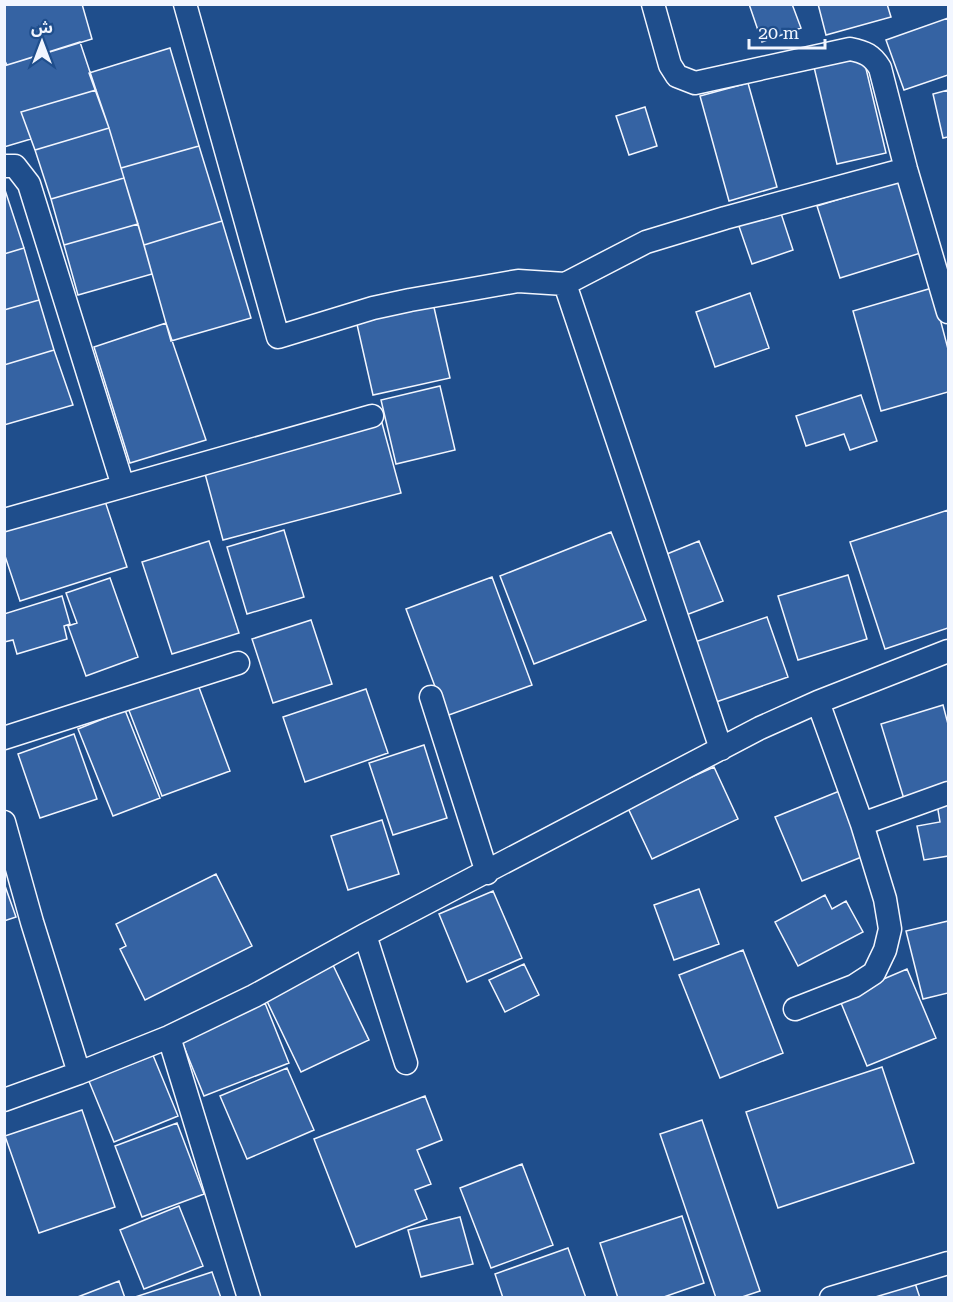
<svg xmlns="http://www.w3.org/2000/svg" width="953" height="1302" viewBox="0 0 953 1302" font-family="'Roboto Serif','Noto Sans Arabic',serif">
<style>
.building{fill:#3563a3;stroke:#f2f6ff;stroke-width:1.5}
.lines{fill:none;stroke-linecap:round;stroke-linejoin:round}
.minor-casing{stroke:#f2f6ff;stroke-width:25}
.minor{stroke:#1f4e8c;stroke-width:22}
</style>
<rect width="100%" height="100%" fill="#1f4e8c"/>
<path class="building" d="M4 4H82L92 39 7 65 4 59Z
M749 4H792L801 28 762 42Z
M818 4H887L891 17 826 35Z
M948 18V75L904 90 886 40Z
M80 42 96 90 21 112 31 139 4 147V66Z
M170 48 199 146 121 168 109 128 89 73Z
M863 56 886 153 837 164 814 67Z
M748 83 777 187 729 201 700 96Z
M96 90 109 128 35 150 21 112Z
M948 90V137L943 138 933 94Z
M645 107 657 146 629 155 616 116Z
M109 128 124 178 51 199 35 150Z
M199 146 222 221 144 245 121 168Z
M124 178 138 224 64 245 51 199Z
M905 179 927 251 840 278 817 206Z
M4 187 24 248 4 254Z
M775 195 793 250 752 264 733 209Z
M222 221 251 318 171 341 144 245Z
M138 224 152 274 78 295 64 245Z
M24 248 39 300 4 310V254Z
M932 288 948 349V392L881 411 853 311Z
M750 293 769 348 715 367 696 312Z
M39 300 54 350 4 365V310Z
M433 303 450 378 373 395 356 320Z
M166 323 206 440 130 463 94 347Z
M54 350 73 405 4 425V365Z
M440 386 455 450 396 464 381 400Z
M861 395 877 441 850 450 844 434 806 446 796 416Z
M382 423 401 493 223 540 204 470Z
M104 498 127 567 20 601 4 553V529Z
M948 510V628L885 649 850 542Z
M284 530 304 597 247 614 227 547Z
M611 532 646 620 534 664 500 576Z
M209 541 239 633 172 654 142 562Z
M699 541 723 601 686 615 662 556Z
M848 575 867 639 798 660 778 596Z
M492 577 532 685 446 716 406 609Z
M110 578 138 657 86 676 68 626 77 623 66 593Z
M62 596 70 624 64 626 67 639 17 654 13 640 4 642V614Z
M767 617 788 677 716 702 695 642Z
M311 620 332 684 273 703 252 639Z
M197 682 230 771 162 796 128 708Z
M366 689 388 753 305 782 283 717Z
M943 705 948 724V785L904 799 881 724Z
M125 710 160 798 113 816 78 729Z
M74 734 97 799 40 818 18 754Z
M424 745 447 818 393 835 369 763Z
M714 767 738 819 652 859 627 806Z
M842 790 869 854 802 881 775 817Z
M948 802V856L924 860 917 826 940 822 937 804Z
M382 820 399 874 348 890 331 836Z
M216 874 252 946 145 1000 120 949 126 946 116 924Z
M4 883 16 917 4 921Z
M699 889 719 944 674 960 654 905Z
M493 891 522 958 467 982 439 914Z
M825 895 832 909 846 901 863 932 798 966 775 922Z
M948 921V993L923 999 906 931Z
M743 950 783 1053 720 1078 679 975Z
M332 963 369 1040 301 1072 264 995Z
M524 964 539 995 505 1012 489 980Z
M907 969 936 1038 867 1066 839 998Z
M265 1003 289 1063 204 1096 180 1037Z
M150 1048 178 1116 114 1142 86 1074Z
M882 1067 914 1163 778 1208 746 1112Z
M287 1068 314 1130 247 1159 220 1096Z
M425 1096 442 1140 417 1150 431 1184 415 1190 427 1219 356 1247 314 1139Z
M82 1110 115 1207 39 1233 5 1136Z
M702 1120 760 1291 739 1298H716L660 1134Z
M177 1123 204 1194 142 1217 115 1146Z
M522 1164 553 1245 491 1268 460 1188Z
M179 1206 203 1266 144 1289 120 1230Z
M682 1216 704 1283 661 1298H618L600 1243Z
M460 1217 473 1264 421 1277 408 1230Z
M568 1248 586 1298H503L495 1274Z
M212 1272 221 1298H135V1297Z
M914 1280 920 1298H859Z
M119 1281 125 1298H75Z"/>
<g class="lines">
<g class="minor-casing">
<path id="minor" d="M185 4 278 337 373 308 410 300 518 281 565 284 646 242 725 218 906 169
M653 4 670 65 677 76 695 83 850 49C865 52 872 55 880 68L906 169 948 312
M4 166H15L29 184 123 486
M565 284 721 749
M4 520 372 416
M431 697 487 873
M4 738 238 663
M4 822 32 922 79 1073 169 1037 254 996 365 935 760 728 818 702 948 651
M862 824 948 793
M365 935 406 1063
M795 1009 854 986 874 973 885 950 890 929 885 899 862 824 818 702
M169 1037 249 1298
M4 1100 79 1073
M831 1298 948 1263"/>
</g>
<use href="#minor" class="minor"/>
</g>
<rect width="953" height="1302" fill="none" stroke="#f2f6ff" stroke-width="12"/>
<g transform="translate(42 42)" stroke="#1f4e8c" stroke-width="4.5" paint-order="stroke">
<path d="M0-4.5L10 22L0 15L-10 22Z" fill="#f2f6ff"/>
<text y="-9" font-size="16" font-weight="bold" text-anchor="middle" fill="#f2f6ff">ش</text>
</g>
<path d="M749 39v9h76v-9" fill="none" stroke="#f2f6ff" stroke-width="3"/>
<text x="758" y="39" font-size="18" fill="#f2f6ff" stroke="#1f4e8c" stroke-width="4.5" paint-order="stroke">20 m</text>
</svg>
